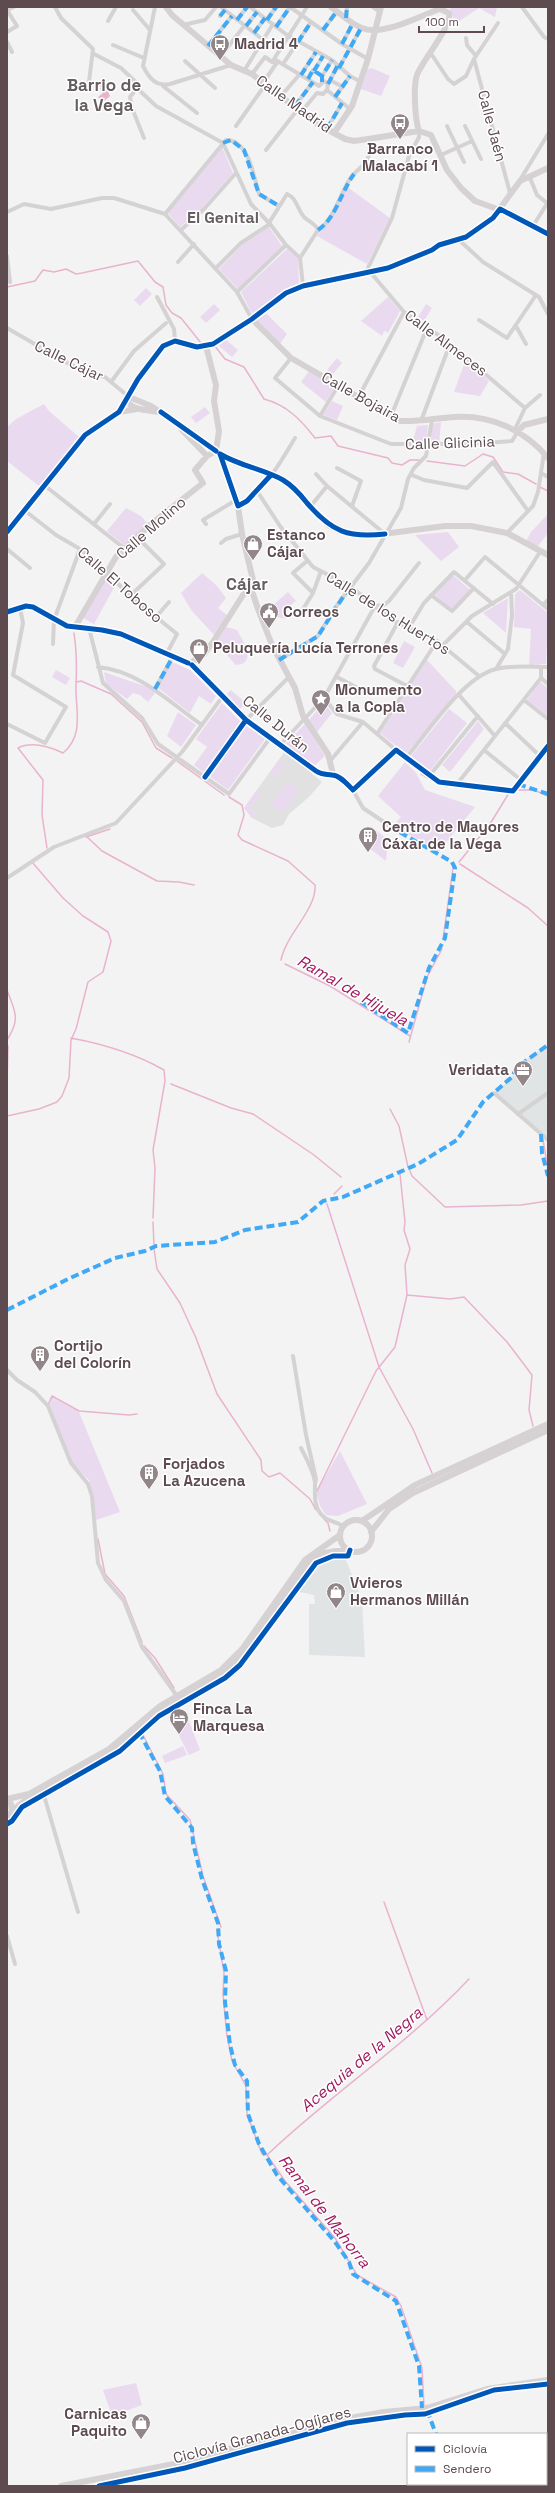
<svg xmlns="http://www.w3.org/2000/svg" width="555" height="2493" viewBox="0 0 555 2493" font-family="'Space Grotesk',sans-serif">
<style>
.commercial{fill:#e1e4e4}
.education{fill:#e2e1e2}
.green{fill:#e9daef}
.water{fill:#e9b3ce}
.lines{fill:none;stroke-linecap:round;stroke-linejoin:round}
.stream{stroke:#e9b3ce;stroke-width:1.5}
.street{stroke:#d5d2d3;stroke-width:4}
.secondary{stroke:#d6d2d3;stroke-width:6}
.quiet{stroke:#3fa9f5;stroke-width:4;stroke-dasharray:8 4;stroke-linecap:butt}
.cycleway-casing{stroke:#fff;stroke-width:8}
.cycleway{stroke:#0057b8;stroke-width:5}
.labels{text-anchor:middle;stroke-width:3;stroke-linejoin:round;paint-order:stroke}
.poi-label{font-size:15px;font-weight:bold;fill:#5d4b4f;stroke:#fff;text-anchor:start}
.street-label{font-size:15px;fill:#5d4b4f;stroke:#fff}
.neighbourhood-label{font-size:16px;font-weight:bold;fill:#665f60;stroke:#fff}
.water-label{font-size:16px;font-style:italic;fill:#a11a5e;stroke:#fff}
.quarter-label{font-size:17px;font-weight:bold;fill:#665f60;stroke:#fff}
</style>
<rect width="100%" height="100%" fill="#f3f3f3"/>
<path class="commercial" d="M548 1044V1140L495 1093 513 1076 517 1066Z
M333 1555H344L362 1600 365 1657 309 1655V1604H315L314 1595 295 1591 314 1567 325 1557Z"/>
<path class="education" d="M285 751 322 782 309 797 289 814 283 825 272 828 252 818 244 808Z"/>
<path class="green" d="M450 7H497L495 17 479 8 455 24Z
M372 68 390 76 381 96 361 89 368 69Z
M222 147 233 173 201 209 180 227 168 213Z
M346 186 390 218 367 264 317 236 341 202Z
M269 227 282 246 238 289 219 269 244 243Z
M287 249 298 259 299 284 289 287 253 313 251 312 241 292Z
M146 288 152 294 140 306 134 300Z
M388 297 400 311 388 333 384 331 382 336 361 321Z
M214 304 220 310 206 323 200 317Z
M426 304 432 308 424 321 418 317Z
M266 313 287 334 279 345 255 321Z
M225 339 238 350 232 357 219 346Z
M337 358 342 363 333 374 327 370Z
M466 359 489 381 480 396 454 392Z
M309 371 335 387 326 402 301 382Z
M332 401 343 406 337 420 323 415Z
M44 404 49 411 79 437 39 486 7 461V427L16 419Z
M205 407 210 413 196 423 191 417Z
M441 422 439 444H431L432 424Z
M428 425 426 444H412L417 426Z
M126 508 141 516 148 524 124 545 107 531Z
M548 514V533L538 546 526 541 531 532Z
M448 532 459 547 441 561 415 535Z
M202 573 216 585 226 598 218 608 228 616 215 636 192 611 181 593Z
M453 575 470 590 451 609 435 595Z
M105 579 116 584 94 624 83 618Z
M520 590 548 613 546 664 529 665 531 629 514 627 515 594Z
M288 592 296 601 283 611 288 616 286 619 272 616 267 610Z
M508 598 506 633 483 613Z
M226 627 237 630C243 641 258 663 236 665L216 643Z
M404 641 415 647 403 668 393 663Z
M427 660 456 691V695L406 754 380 733Z
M172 662 190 670 216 696 211 704 199 696 190 713 157 687Z
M56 670 70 678 66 685 52 677Z
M104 672 147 687 155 693 148 702 140 695 133 693 127 699 106 684Z
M540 682 548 688V716L527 700Z
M231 690 246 703 240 709 227 694Z
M222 703 241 722 204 773 194 765 207 747 196 739Z
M324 703 332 713 317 732 308 721Z
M449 709 467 723 430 771 411 756Z
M178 712 196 725 181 747 167 736Z
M478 721 484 729 450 772 442 765Z
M305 724 325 756 314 766 285 744Z
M245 725 265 739 228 790 209 776Z
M279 761 284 765 275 777 269 773Z
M405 762 416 773 425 790 475 807 438 852 420 840 392 827 401 817 378 796Z
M288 782 299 790 283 812 271 804Z
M256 791 261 795 251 808 256 812 252 818 244 808Z
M371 826 388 840 386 861 361 842Z
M51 1397 79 1412 120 1512 96 1520 93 1493 89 1480 73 1464 49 1406Z
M340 1451 367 1504 338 1516 326 1515 320 1506 316 1492Z
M186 1713 200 1750 189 1755 171 1720Z
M183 1746 187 1755 165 1763 162 1756Z
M136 2383 142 2405 112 2416 103 2390Z"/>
<path class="water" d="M101 83 110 84 107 89 110 96 103 102 98 97 103 93 100 89 102 87 99 86Z"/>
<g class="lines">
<path class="stream" d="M7 287 35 281 43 270 54 272 66 269 76 274 82 273 138 261 155 282 163 287 166 305 172 313 181 318 201 343
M214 345 225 359 244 367 264 399C287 405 301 420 315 438L331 436 338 446 388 458 392 463 402 465 410 460H420
M427 461 465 466 483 454 493 457 503 472 518 474 536 484
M540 487 548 491
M77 682 81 681 111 694 142 722 156 748 172 758
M177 761 224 795
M421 774 435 782
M517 790H534L548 796
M229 797 242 805 244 815 238 835 242 840 288 861 315 885C317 909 286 934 281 960
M86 836 102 851 157 881 179 882 194 885
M86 837 110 829
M47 848 42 815 43 780 18 748C32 741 50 747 63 753 85 735 75 708 76 685 77 665 77 653 74 633
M459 862 490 824 509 793
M460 864 528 908 548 926
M443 939 453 868
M285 964 330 986 410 1036
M7 990C15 1012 21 1018 7 1040
M71 1038C103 1044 136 1054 164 1070L165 1081 153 1150 155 1168 153 1218
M409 1042 427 977 442 949
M171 1084 231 1108 253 1114 314 1155 341 1177
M7 1087 8 1046
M390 1109 399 1126 408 1167
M7 1116 39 1109 57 1102 62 1096 69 1078 71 1040 76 1029 88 982 103 972 111 941 108 932 83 916 63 898 32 862
M543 1140 548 1169
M410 1171 412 1176 445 1207 521 1205 548 1201
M334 1194 342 1186
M327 1204 379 1367 413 1429 432 1473
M153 1222 154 1245
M154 1249 157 1269 180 1303 196 1338 217 1394 261 1460 262 1471 269 1477 280 1473 310 1499 316 1510
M407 1295 450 1299 464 1297 507 1342 532 1375 529 1410 533 1426
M48 1405 52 1396 79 1411 129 1415 137 1414
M317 1491 376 1371 395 1347 407 1295 405 1265 410 1249 404 1230 405 1222 400 1174
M324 1519 328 1523 330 1531
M98 1539 105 1574 124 1596 142 1642
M144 1646 155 1658 174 1688
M143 1735 163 1774 166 1794 190 1820 203 1876 221 1927
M384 1902 427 2020
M217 1930 224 1973 223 1994 227 2037
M228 2040 232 2061 246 2086 247 2114 262 2154 267 2155 285 2181 335 2238 357 2275 396 2297 401 2306 422 2368 424 2407
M267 2155C332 2093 408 2044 469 1979"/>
<path class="street" d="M55 7 61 18 93 49 89 82
M155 7 143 66C149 78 156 87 170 84L231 65
M221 7 262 39
M250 7 287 35 332 60 350 76 361 82
M290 7 342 44 368 59
M307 7 274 59 319 86 324 81 328 84 327 90 350 109
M373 7 380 12
M522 7 544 37 548 39
M7 10 17 26 7 32
M7 10 14 7
M133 10 150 30
M220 16 225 10
M346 18 347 7
M237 20 247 7
M267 20 276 7
M108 21 116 7
M183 25 205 20 216 7
M246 26 257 12
M276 27 290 7
M323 30 337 11
M254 33 265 18
M466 38 467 45 476 56
M7 42 12 52
M342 44 353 23
M113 45 144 58
M208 46 232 16
M430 52 448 79 454 84 466 76 474 59 498 23
M94 54 121 68 139 85 130 97 132 108 144 138
M220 57 245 25
M474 59 510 193
M185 61 215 88
M283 64 311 22
M339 68 361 28
M244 71 273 24
M314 71 323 56
M252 74 265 57 272 62 277 61
M301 75 316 52
M308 79 313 70 322 76
M330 80 343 87
M322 82V76L332 60
M263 83 278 61
M328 84 338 65
M163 86 197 113
M138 89 156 106 223 143
M281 96 300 74
M335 97 350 76
M295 106 313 82
M302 111 317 93 323 94 327 90
M236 126 265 85
M447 126 464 162
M465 126 481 159
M327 129 342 103
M223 143 251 204 270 224 286 245 300 258
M266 150 298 109
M441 155 472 141
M530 178 537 195 547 203
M520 180 548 134
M7 212 24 204 51 209 102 198H114L165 214 237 292 252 319
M165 214 226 140C249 140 254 177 259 194L279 206
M269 223 287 194C297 198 297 209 304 217 309 222 315 223 318 230L300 258 303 286
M533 226 548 202
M181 230 204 209 236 173
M318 230C336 218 339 193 352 176 358 169 366 165 369 155 371 150 369 144 368 139
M458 239 483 262 539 297 548 314
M7 256 10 282
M178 262 194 244
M216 268 241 243 270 224
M371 273 404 312 444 339 525 408
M365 274 392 218 409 156 419 137V131
M237 292 286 245
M157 297 174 329 175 341
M479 320 507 338 536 295
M516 326 526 344
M7 328 71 365 105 377 129 397
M291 358 275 378 320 416 391 444H469L512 441 518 431
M111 382 134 351 166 323
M358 398 404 312
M320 416 338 386
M391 416 427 328
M421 421 450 344
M515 429 525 408 540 395
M337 468 361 481 352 506
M541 473 548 477
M316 474 327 486 385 534
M412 475 424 480 467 488 493 462 528 511
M44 485 124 548
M257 491 280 526 313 567 350 586 392 620 437 641 479 676
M238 506C264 492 280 463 295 438
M310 507 327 486
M24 510 56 535 80 549 106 571 128 594 177 634 167 653
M94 524 110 504
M206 524 203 520 236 500
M507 533 533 506 538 492 544 453
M221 543 226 539 242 534
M7 549 30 568
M307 561 293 573 313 593 321 571
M465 580 485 557 548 609
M431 595 452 611 474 588
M130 596 164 564 137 537
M543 605 548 600
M303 609 313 593
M156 617 169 602
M398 622 374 666 375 669 407 686
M467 622 505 654
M410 626 424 603 454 572 493 604
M89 628 103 683 142 718 158 744 229 794 270 738
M53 644 54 620 80 549
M442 646 472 616 516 589 540 552
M279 660 318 636 335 608 369 563 401 508 408 479 414 468 426 456 432 420
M98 667C140 671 170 703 202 725
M541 667V678L548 684
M496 669 508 649 512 615 511 592
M337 677 363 691 365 688 377 694
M155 689 171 660
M459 695 495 736
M324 698 337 714 363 722 396 750
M524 700 548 719
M505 723 540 756
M7 724 45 743 66 707 13 675 23 623 20 608
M377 734 437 641
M280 745 324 698 375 606 384 605 389 601 419 563
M484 750 521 780
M406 758C428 732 463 677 496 669 512 665 532 667 548 667
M330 761 363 722
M430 775 478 716
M205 777 246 720 289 677
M457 784 541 678
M353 790 363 808 396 830
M7 878 54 847 116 823 182 752 223 696
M494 1093 548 1140
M518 1114 548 1093
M293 1356 306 1435 316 1479 315 1483
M7 1370 17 1380 35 1392 48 1406 71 1463 88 1484 92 1496 98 1563 106 1580 124 1601 142 1647 177 1696
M301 1448C306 1458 314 1472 315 1483 315 1495 313 1508 324 1517 330 1522 338 1522 344 1527
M43 1792 78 1912
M7 1936 15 1964"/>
<path class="secondary" d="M166 7 172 15 231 65 252 74 317 124 345 139 354 141 368 139 419 131 431 135 447 170 461 188 475 201 511 214 548 234
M331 7C341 14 351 24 362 28 382 37 419 16 440 9L449 13C453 25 422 61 417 75 413 86 415 120 419 131
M334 133 352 106 368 59 381 7
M252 319 291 358 400 421C419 422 436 418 455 417 491 415 525 430 548 458
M206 346 216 385 214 401 219 431 216 451
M129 397 151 406 225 457 283 480 299 494 328 525 339 531 367 536 445 526H471L507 533 548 555
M127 401C133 411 149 410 159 412
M119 412 137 409
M182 430 207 456
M518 431 524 425 548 419
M220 454 238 506 242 534 253 580 252 591 258 609 272 645 295 688 303 716 328 754 333 774
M7 532 85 435 119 412 138 379 163 346 175 341 197 347 213 344 252 319 286 293 303 286 388 268 432 250 439 245 466 237 493 218 520 181 548 168
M7 612 26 606 33 607 67 626 102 630 121 634 188 663
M75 627 116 557 151 524 203 483 195 470 207 456 216 451
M192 662 204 654 213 642 243 595 252 587
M192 665 246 720 316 771 325 775 333 774
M333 774 345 781 353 790 396 750 439 782 513 791 548 746
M340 1536a16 16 0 1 1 32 0a16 16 0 1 1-32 0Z
M362 1521 415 1485 548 1424
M371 1532 389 1509 413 1493 548 1430
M7 1799 29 1794 109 1749 160 1706 221 1670 243 1648 305 1560 340 1535
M7 1799 11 1804 12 1811 7 1819
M12 1811 23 1802 114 1751 163 1710 225 1673 245 1652 308 1565 325 1553 347 1549
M61 2486 174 2464 333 2421 384 2412 427 2408 487 2389 548 2380"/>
<path class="quiet" d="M332 8V7
M220 16 225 10
M346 18 347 7
M237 20 247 7
M267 20 276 7
M246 26 257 12
M276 27 290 7
M323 30 337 11
M254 33 265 18
M298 42 311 22
M342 44 353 23
M208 46 232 16
M339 68 361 28
M314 71 323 56
M301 75 316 52
M308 79 313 70 322 76
M322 82V76L332 60
M328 84 338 65
M335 97 350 76
M295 106 313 82
M327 129 342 103
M223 143 231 140 244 150 259 194 279 206
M318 230C336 218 341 192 354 174
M279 660 318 636 350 586
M155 689 171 660
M518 784 548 794
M361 1002 408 1033 429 968 445 938 455 868 452 862 396 830
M541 1134 542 1153 548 1176
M7 1310 68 1279 115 1258 145 1251 156 1246 215 1242 245 1230 298 1222 323 1201 343 1197 418 1164 457 1140 483 1102 512 1077 517 1067 548 1045
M139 1732 160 1771 165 1796 192 1828 193 1843 202 1879 218 1923 219 1944 226 1971 225 2002 230 2045 235 2065 247 2081 248 2114 259 2144 277 2175 335 2242 349 2262 353 2274 396 2301 419 2366 422 2408
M427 2410 436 2434
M441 2486V2484"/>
<g class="cycleway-casing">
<path id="cycleway" d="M161 412 216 451
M220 454C240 466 263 469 283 480 293 486 300 494 307 503 332 532 348 538 385 534
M220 454 238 506 247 501 271 475
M7 532 85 435 119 412 138 379 163 346 175 341 197 347 213 344 252 319 286 293 303 286 388 268 432 250 439 245 466 237 493 218 500 209 548 234
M7 612 26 606 33 607 67 626 102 630 121 634 188 663
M192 665 246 720 316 771C322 775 325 774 332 775 340 775 348 785 353 790L396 750 439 782 513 791 548 746
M205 777 246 720
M7 1824 12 1821 22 1807 120 1751 159 1716 225 1678 240 1665 316 1563 333 1556H348L350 1550
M99 2486 185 2468 347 2423 405 2415 425 2414 494 2390 548 2384"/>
</g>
<use href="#cycleway" class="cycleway"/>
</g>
<defs>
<g id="bus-pin" transform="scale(1)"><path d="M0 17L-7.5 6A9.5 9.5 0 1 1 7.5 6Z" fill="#928688" stroke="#fff"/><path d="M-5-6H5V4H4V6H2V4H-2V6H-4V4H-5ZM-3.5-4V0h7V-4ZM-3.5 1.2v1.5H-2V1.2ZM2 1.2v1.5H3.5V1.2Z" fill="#fff"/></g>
<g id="shop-pin" transform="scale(1)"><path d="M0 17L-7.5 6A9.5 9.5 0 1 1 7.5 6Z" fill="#928688" stroke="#fff"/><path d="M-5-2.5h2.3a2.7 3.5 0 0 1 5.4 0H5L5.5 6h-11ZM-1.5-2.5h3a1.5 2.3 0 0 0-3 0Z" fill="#fff"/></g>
<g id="civic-pin" transform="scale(1)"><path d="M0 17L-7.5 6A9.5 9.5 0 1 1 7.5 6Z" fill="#928688" stroke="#fff"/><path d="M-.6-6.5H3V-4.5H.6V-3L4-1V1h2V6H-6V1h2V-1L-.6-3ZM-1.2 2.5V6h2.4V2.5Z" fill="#fff"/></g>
<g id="sight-pin" transform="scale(1)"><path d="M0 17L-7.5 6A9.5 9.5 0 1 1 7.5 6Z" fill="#928688" stroke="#fff"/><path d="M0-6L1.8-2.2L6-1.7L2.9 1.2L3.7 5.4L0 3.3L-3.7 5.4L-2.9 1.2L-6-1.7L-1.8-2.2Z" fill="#fff"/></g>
<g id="building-pin" transform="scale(1)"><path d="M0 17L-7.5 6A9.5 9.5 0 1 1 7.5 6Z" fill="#928688" stroke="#fff"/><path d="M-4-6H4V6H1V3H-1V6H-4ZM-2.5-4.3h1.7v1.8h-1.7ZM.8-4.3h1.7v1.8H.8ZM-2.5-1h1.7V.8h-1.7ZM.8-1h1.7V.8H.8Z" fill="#fff"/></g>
<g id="office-pin" transform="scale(1)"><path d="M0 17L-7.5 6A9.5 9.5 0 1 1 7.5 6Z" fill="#928688" stroke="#fff"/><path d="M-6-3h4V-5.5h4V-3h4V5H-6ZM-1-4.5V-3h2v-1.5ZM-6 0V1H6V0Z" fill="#fff"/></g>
<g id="hotel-pin" transform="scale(1)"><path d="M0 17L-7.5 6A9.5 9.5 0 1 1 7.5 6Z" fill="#928688" stroke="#fff"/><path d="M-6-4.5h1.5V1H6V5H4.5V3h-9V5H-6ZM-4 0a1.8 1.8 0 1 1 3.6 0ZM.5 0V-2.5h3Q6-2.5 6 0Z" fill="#fff"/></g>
</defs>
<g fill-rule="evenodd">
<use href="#bus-pin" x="220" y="44"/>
<use href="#bus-pin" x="400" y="123"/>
<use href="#shop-pin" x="253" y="544"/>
<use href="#civic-pin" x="269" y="612"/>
<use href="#shop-pin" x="199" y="648"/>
<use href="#sight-pin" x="321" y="699"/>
<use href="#building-pin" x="368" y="836"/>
<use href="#office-pin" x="523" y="1070"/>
<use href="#building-pin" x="40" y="1355"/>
<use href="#building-pin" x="149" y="1473"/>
<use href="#shop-pin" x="336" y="1592"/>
<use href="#hotel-pin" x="179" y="1718"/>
<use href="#shop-pin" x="141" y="2423"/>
</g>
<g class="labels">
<g class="poi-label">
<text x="234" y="49">Madrid 4</text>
<text x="400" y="154" text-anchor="middle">Barranco<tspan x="400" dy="17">Malacabí 1</tspan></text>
<text x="267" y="540">Estanco<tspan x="267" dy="17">Cájar</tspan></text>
<text x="283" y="617">Correos</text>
<text x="213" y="653">Peluquería Lucía Terrones</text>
<text x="335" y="695">Monumento<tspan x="335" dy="17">a la Copla</tspan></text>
<text x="382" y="832">Centro de Mayores<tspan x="382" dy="17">Cáxar de la Vega</tspan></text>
<text x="509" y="1075" text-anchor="end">Veridata</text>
<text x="54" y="1351">Cortijo<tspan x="54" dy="17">del Colorín</tspan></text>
<text x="163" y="1469">Forjados<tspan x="163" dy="17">La Azucena</tspan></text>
<text x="350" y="1588">Vvieros<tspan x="350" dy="17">Hermanos Millán</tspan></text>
<text x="193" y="1714">Finca La<tspan x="193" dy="17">Marquesa</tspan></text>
<text x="127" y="2419" text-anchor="end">Carnicas<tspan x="127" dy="17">Paquito</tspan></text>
</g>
<g class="street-label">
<text transform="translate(294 104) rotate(35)" y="5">Calle Madrid</text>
<text transform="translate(492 126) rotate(75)" y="5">Calle Jaén</text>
<text transform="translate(446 343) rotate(37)" y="5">Calle Almeces</text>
<text transform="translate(69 361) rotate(26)" y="5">Calle Cájar</text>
<text transform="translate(361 397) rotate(29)" y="5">Calle Bojaira</text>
<text transform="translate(450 443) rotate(-2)" y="5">Calle Glicinia</text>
<text transform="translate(151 528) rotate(-41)" y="5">Calle Molino</text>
<text transform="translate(120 585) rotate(41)" y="5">Calle El Toboso</text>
<text transform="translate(388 613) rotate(32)" y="5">Calle de los Huertos</text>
<text transform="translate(276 724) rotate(39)" y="5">Calle Durán</text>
<text transform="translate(262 2435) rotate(-15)" y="5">Ciclovía Granada-Ogíjares</text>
</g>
<g class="neighbourhood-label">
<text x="223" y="223">El Genital</text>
</g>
<g class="water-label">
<text transform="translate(353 990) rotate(30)" y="6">Ramal de Hijuela</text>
<text transform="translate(361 2059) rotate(-40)" y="6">Acequia de la Negra</text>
<text transform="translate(325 2211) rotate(52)" y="6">Ramal de Mahorra</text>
</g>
<g class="quarter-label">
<text x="104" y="91">Barrio de<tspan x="104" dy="20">la Vega</tspan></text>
<text x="247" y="590">Cájar</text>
</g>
</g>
<rect width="555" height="2493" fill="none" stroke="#5d4b4f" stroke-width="16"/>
<rect x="407" y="2433" width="140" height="52" fill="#ffffff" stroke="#beb7b9"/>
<rect x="415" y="2446" width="20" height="6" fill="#0057b8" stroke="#beb7b9"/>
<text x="443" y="2453" font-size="12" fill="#5d4b4f">Ciclovía</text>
<rect x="415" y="2466" width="20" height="6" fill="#3fa9f5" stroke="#beb7b9"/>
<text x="443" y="2473" font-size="12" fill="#5d4b4f">Sendero</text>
<path d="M419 26v6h65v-6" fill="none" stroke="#5d4b4f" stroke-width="2"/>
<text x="425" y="26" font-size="12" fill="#5d4b4f" stroke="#ffffff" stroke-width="3" paint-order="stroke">100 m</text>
</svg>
